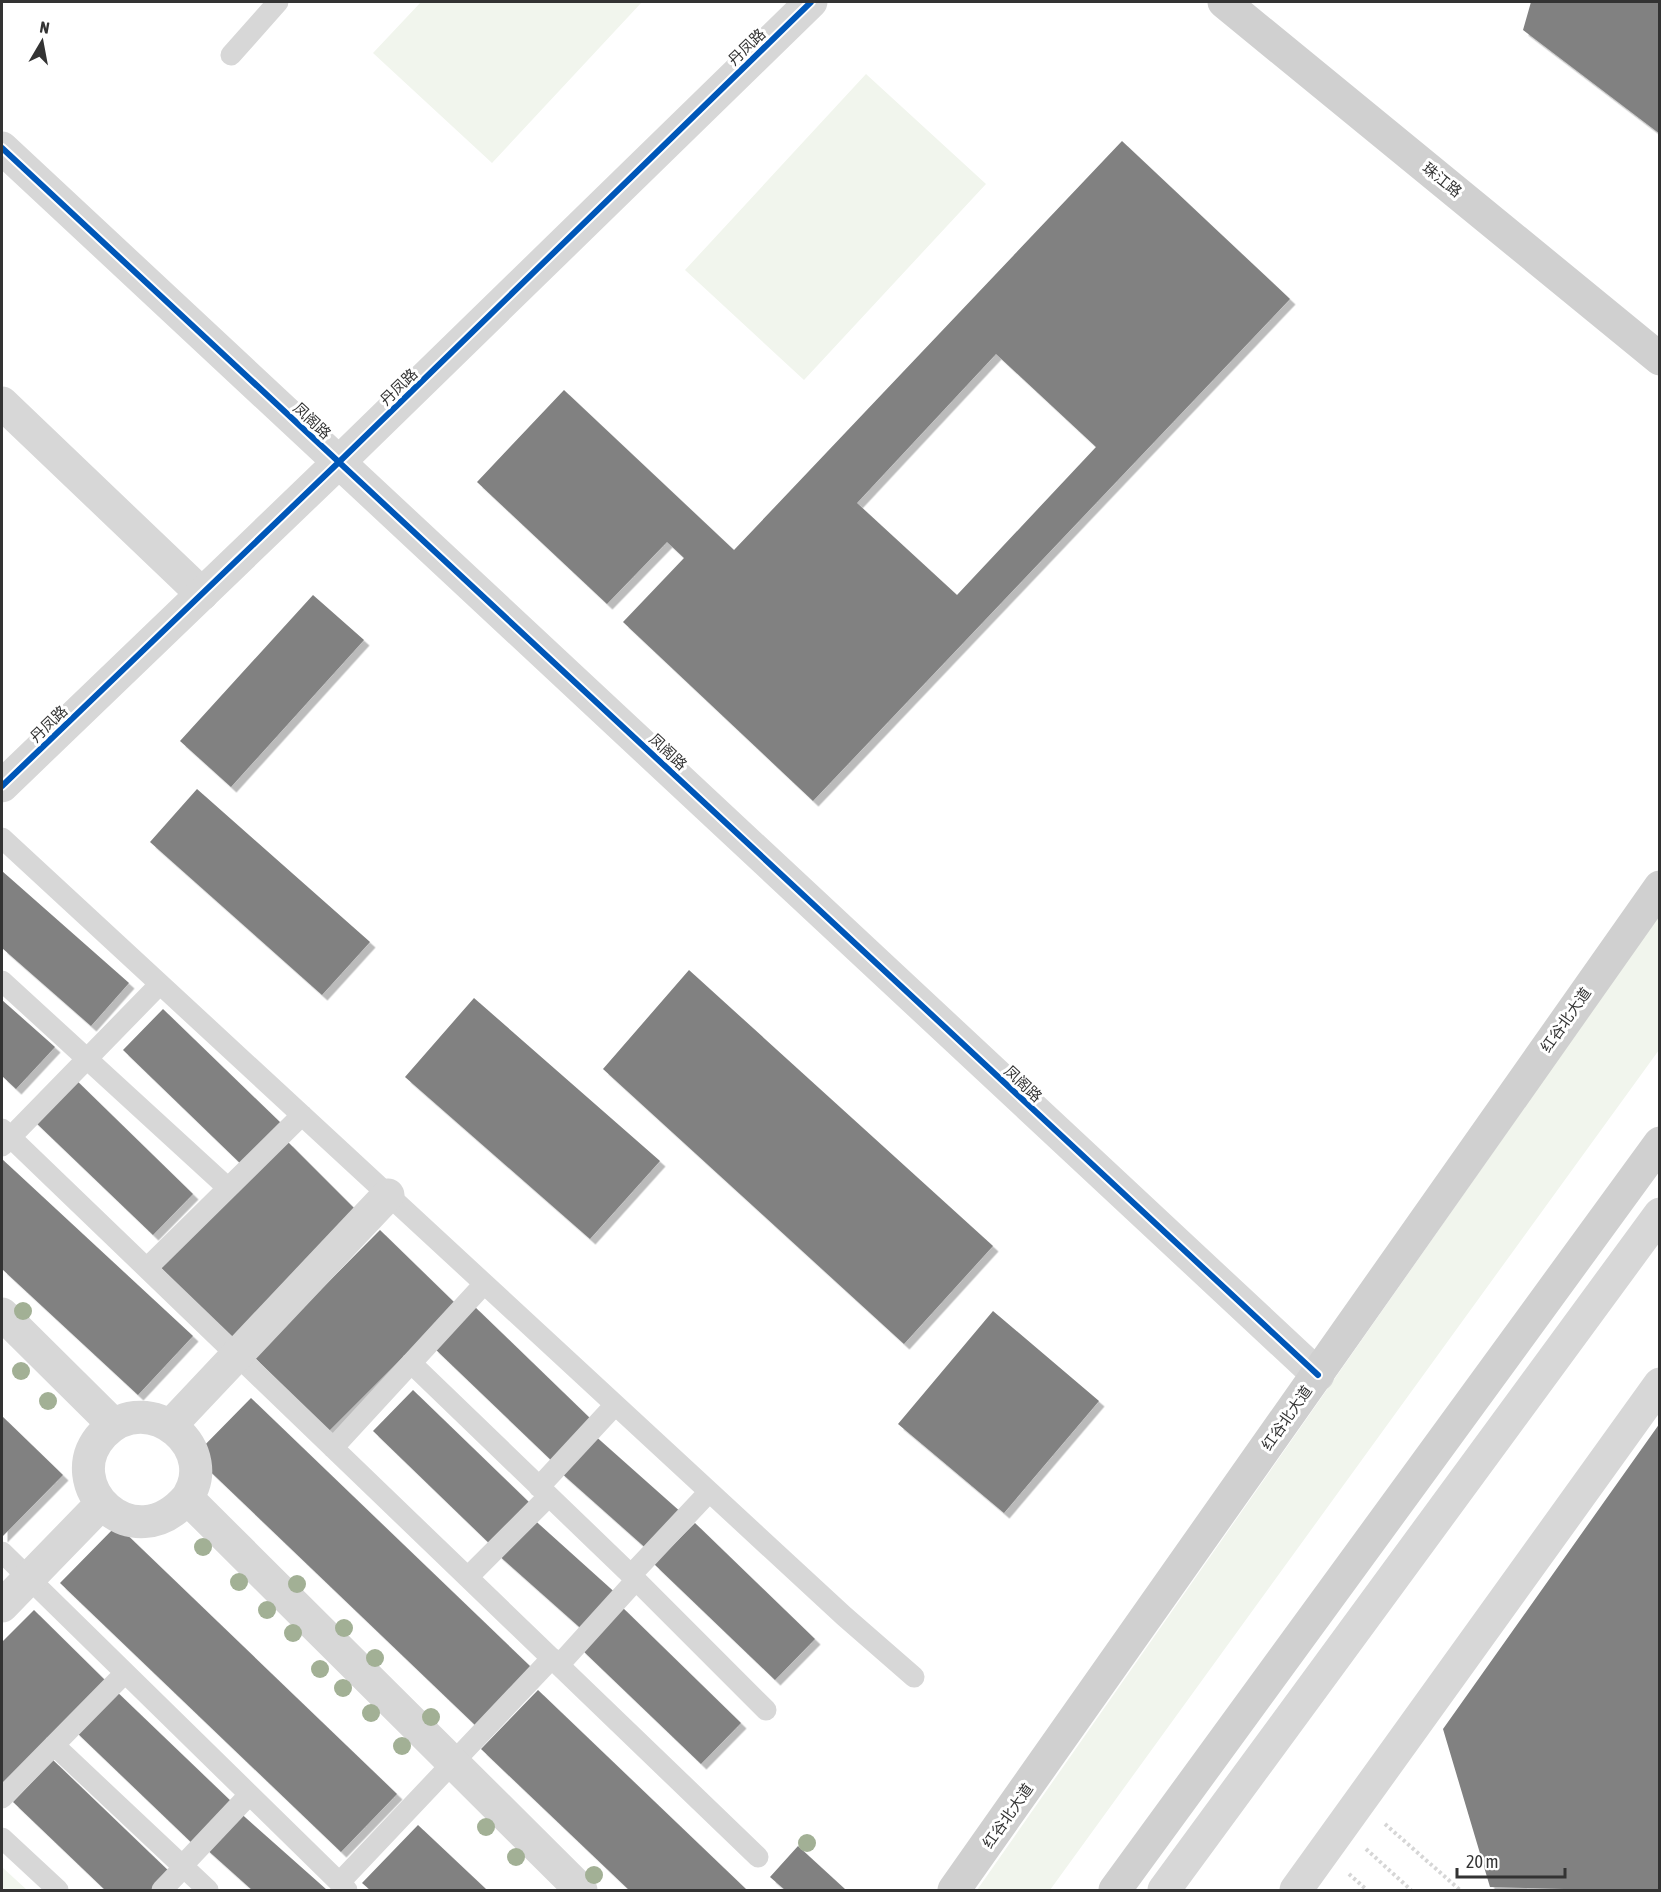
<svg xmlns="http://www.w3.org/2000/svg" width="1661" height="1892" viewBox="0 0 1661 1892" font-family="'Asap Condensed','Noto Sans SC',sans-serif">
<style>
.green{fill:#f1f5ed}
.building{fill:#818181;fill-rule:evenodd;filter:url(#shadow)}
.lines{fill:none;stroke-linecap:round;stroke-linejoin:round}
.path{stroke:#d6d6d6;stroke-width:4;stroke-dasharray:3 3;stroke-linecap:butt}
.service{stroke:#d7d7d7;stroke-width:21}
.minor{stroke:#d7d7d7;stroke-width:33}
.tertiary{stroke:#d7d7d7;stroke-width:33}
.secondary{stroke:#d0d0d0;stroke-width:33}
.cycleway-casing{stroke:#fff;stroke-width:10}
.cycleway{stroke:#0057b8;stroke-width:6}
.tree{fill:#a2b095}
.labels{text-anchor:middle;stroke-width:6;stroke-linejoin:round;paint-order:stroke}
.street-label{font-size:15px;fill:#333;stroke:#fff}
</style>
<defs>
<filter id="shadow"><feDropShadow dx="5.5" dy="5.5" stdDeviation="0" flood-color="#0004"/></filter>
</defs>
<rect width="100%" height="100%" fill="#fff"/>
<path class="green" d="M421 2H642L492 163 373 53Z
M866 74 986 184 804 380 685 270Z
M1659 915V1050L1050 1890H977Z
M2 1867 27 1890H2Z"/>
<path class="building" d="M1531 2H1660V134L1523 30Z
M1122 141 1290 299 813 801 623 622 684 558 667 542 607 604 477 482 564 390 734 550ZM996 354 1096 447 957 595 857 503Z
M313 595 364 640 231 787 180 741Z
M197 789 370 942 322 995 150 842Z
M2 871 129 983 91 1026 2 948Z
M689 970 993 1246 904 1344 603 1069Z
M474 998 660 1161 590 1239 405 1077Z
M2 1000 55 1047 16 1089 2 1076Z
M163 1009 283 1125 243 1166 123 1050Z
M73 1077 193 1194 153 1235 32 1119Z
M287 1141 362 1216 236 1343 161 1268Z
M2 1159 193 1336 138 1395 2 1269Z
M380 1230 456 1304 329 1431 254 1357Z
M474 1306 594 1422 554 1463 433 1347Z
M993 1311 1099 1401 1004 1513 898 1424Z
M413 1390 534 1507 494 1548 373 1431Z
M251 1398 531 1667 475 1725 194 1456Z
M2 1416 63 1475 2 1537Z
M1660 1423V1890H1602L1490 1887 1443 1729Z
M593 1434 683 1514 649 1551 559 1471Z
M530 1516 620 1597 586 1633 496 1553Z
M695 1523 815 1639 775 1680 654 1564Z
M117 1525 397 1794 341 1852 60 1583Z
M621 1606 741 1723 701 1764 580 1648Z
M34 1610 109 1684 2 1791V1642Z
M114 1689 235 1805 195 1846 74 1730Z
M538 1690 747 1890H629L481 1749Z
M53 1760 174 1876 160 1890H105L13 1802Z
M237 1810 327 1890H252L204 1847Z
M418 1825 487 1890H370L362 1883Z
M798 1846 846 1890H785L770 1877Z"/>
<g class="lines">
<path class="path" d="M1385 1824 1460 1890
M1366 1849 1411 1890
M1349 1874 1367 1890"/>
<path class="service" d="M231 55 278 2
M2 838 844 1616 914 1677
M2 981 228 1188
M2 1129 758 1857
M2 1146 160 984
M147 1268 302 1115
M411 1363 631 1575 766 1710
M333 1448 484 1284
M539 1487 615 1405
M2 1552 347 1890
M631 1575 709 1492
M468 1577 549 1496
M559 1665 636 1580
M54 1745 208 1890
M2 1798 125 1673
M2 1838 58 1890
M182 1866 249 1795
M339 1883 552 1658
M162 1890 184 1867"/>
<path class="minor" d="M2 148 1318 1375
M2 403 202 594
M2 1314 114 1425
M171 1425 388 1195
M184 1502C225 1451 149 1386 103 1434 56 1484 133 1561 187 1498L581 1890
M2 1606 101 1504
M1164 1890 1660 1214
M1296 1890 1660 1384"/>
<path class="tertiary" d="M2 786 339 462 811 2"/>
<path class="secondary" d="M1224 2 1660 359
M954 1890 1660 887
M1115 1890 1660 1143"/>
<g class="cycleway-casing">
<path id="cycleway" d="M2 148 1318 1375
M2 786 339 462 811 2"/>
</g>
<use href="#cycleway" class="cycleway"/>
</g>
<g class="tree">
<circle cx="23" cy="1311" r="9"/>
<circle cx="21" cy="1371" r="9"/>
<circle cx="48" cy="1401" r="9"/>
<circle cx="203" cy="1547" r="9"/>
<circle cx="239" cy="1582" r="9"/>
<circle cx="297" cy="1584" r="9"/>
<circle cx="267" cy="1610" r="9"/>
<circle cx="344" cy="1628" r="9"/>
<circle cx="293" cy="1633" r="9"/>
<circle cx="375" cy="1658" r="9"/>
<circle cx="320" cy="1669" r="9"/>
<circle cx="343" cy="1688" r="9"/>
<circle cx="371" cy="1713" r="9"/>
<circle cx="431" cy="1717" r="9"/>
<circle cx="402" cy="1746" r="9"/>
<circle cx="486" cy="1827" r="9"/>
<circle cx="807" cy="1843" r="9"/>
<circle cx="516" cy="1857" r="9"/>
<circle cx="594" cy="1875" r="9"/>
</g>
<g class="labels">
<g class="street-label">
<text transform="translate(747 47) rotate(-44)" y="5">丹凤路</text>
<text transform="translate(1442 180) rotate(39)" y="5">珠江路</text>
<text transform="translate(399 387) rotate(-44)" y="5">丹凤路</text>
<text transform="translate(312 421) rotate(43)" y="5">凤阁路</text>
<text transform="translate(49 724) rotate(-44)" y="5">丹凤路</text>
<text transform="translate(668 752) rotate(43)" y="5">凤阁路</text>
<text transform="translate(1566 1020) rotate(-55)" y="5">红谷北大道</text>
<text transform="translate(1023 1084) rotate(43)" y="5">凤阁路</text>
<text transform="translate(1287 1418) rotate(-55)" y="5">红谷北大道</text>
<text transform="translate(1008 1816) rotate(-55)" y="5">红谷北大道</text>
</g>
</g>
<rect width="1661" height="1892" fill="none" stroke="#333333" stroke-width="6"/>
<g transform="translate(42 42) rotate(10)" stroke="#ffffff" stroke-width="4.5" paint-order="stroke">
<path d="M0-4.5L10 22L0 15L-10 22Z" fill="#333333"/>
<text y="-9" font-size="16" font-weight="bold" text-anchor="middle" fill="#333333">N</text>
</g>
<path d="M1457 1868v9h108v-9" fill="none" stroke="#333333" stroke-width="3"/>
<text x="1466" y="1868" font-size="18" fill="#333333" stroke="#ffffff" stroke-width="4.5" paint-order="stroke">20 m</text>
</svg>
